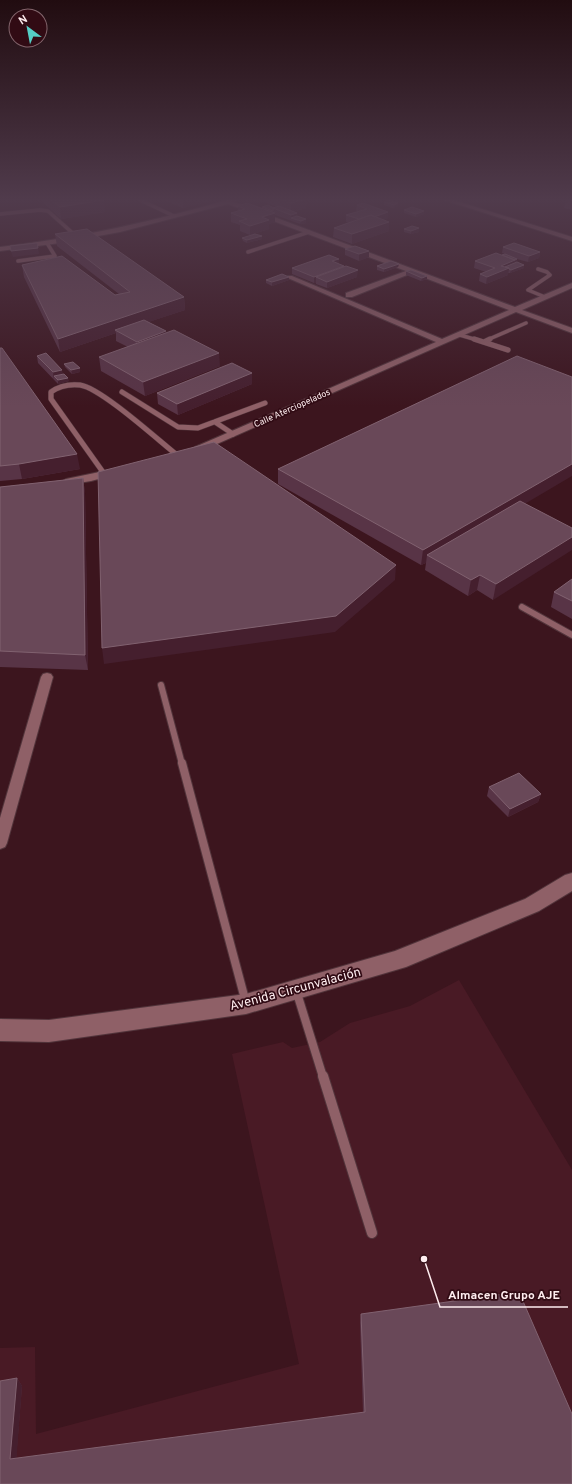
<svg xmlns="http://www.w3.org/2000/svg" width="572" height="1484" viewBox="0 0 572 1484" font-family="Overpass,sans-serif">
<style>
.built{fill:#491a25}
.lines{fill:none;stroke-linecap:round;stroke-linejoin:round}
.lane-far4-casing{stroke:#52343b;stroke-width:4.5}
.lane-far3-casing{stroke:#52343b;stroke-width:6}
.lane-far2-casing{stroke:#52343b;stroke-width:8}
.lane-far1-casing{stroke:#52343b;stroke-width:10}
.lane-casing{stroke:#52343b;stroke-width:12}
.street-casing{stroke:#52343b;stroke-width:2}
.secondary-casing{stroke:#52343b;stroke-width:2}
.lane-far4{stroke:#8f6067;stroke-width:3.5}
.lane-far3{stroke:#8f6067;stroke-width:5}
.lane-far2{stroke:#8f6067;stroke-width:6}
.lane-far1{stroke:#8f6067;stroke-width:8}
.lane{stroke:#8f6067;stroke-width:10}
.street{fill:#8f6067;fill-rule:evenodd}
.secondary{fill:#8f6067;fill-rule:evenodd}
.wall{fill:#583446}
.shaded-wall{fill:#451f2e}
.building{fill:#694858;stroke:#816270}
.labels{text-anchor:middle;stroke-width:3.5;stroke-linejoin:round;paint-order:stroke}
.far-street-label{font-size:9px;fill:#feedef;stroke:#310b14}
.near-street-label{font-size:13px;fill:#feedef;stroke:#310b14}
.leader{fill:none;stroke:#feedef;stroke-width:1.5}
.callout-dot{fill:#feedef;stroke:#310b14;stroke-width:1.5}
.callout-label{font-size:12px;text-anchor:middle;font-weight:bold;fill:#feedef;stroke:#310b14;stroke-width:3.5;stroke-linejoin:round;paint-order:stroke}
</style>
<rect width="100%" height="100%" fill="#3c151e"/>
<path class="built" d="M459 980 572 1170V1484H0V1348L35 1347 36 1434 299 1364 232 1054 283 1042 292 1048 320 1042 350 1023 410 1006Z"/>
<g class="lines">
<g class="lane-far4-casing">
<path id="lane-far4" d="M138 199 174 216
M0 214 40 210 48 211 77 237
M248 252 309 232
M18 261 55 256 47 243
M538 269 547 272 550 275 528 290 545 297
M460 335 477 340
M487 340 526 323"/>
</g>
<g class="lane-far3-casing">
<path id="lane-far3" d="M474 339 508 350
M484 342 490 339
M122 392 178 427 198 428 265 403
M215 422 233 434
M105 475 51 399V392C59 386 70 384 80 385 101 388 158 440 177 455"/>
</g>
<g class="lane-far2-casing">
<path id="lane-far2" d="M522 607 572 635
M161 685 182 764"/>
</g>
<g class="lane-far1-casing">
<path id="lane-far1" d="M182 763 246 1003
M296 990 323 1077"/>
</g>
<g class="lane-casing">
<path id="lane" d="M323 1076 372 1233"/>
</g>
<g class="street-casing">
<path id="street" d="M231 199H240L234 202 515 307 572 283V288L522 310 572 328V333L516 312 201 451H195L193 449 195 447 436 342 288 278V276H292L442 339 509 310 412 273 352 297H346V293L406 271 228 204 120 232 60 243 0 251V247C79 238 155 221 231 199Z
M441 199H450L572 237V241Z
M114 469 119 472 117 474 91 481 66 485 61 482 66 479Z
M47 673 51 674 53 677 7 843 5 847 0 849V818L41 677 43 674Z"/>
</g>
<g class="secondary-casing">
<path id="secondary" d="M572 873V891L539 911 406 967 246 1014 49 1042 0 1041V1019L49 1020 246 994 395 951 525 899 565 875Z"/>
</g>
<use href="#lane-far4" class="lane-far4"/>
<use href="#lane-far3" class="lane-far3"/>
<use href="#lane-far2" class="lane-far2"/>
<use href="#lane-far1" class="lane-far1"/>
<use href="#lane" class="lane"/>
<use href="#street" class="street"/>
<use href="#secondary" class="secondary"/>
</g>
<path class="wall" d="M39 199H102L105 212 61 219Z
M160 199H217L183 208Z
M262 199H307L306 208 293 212 297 213V216L306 223 300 224 275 215V222L269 224V229L250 235 240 231V225L231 222V213L238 211V206L262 209V207L274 208 277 207 262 201Z
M566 199H572V210L564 208Z
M384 202 398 203V206L393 208 384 205Z
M357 205 388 212V218L383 220 389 222V231L352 244 333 237 334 228 349 222H346V215L358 212 356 211Z
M404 210 424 211V214L416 217 404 213Z
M419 228V232L411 234 404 232V229Z
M55 234 184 297 185 310 148 322 166 331V333L220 366 145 396 101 371 99 357 128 347 116 341V333L60 352 24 277 22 265 115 295 119 294 57 246Z
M242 238 262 239 247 243 243 241Z
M503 247 540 252 539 258 528 262 517 259V262L515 263 524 265V268L510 273H508V275L486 284 479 281 480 274 486 272 474 268 475 261 505 254 502 253Z
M345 249 369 251V257L359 261 345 255Z
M339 264 344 266V267L357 277 327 288 316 284V283H314L292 274V268Z
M399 264 398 267 384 272 377 270V266Z
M406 271 427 276V279L421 281 406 275Z
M289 277V280L272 286 266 283V280Z
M0 348 80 469 22 479 0 481Z
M37 356 63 374 69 381 58 384 38 363Z
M64 364 80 372 72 374 65 367Z
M252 373V384L178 415 158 404 157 393Z
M278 469 525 504 493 600 477 590 468 596 425 570 426 563 421 565 278 484Z
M83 478 85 493 88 670 0 667V487Z
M572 579V619L551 607 554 592Z
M489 787 541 794 538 802 508 817 487 796Z
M361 1314 572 1414 0 1484 17 1378 22 1386 16 1459 363 1413 360 1323Z"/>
<path class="shaded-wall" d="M183 199H217L183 208Z
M307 199 306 208 291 212V203Z
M104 200 105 212 61 219 60 207Z
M398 203V206L393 208 394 205Z
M424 211V214L416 217V214Z
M388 212V218L363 227V220Z
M275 213V222L269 224V229L250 235V226L262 217Z
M297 213V219L291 218V221V215Z
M306 219V223L300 224 301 221Z
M389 222V231L352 244V234Z
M419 228V232L411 234V231Z
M262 236V239L247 243V240Z
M38 248 39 254 13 257 11 251Z
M369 251V257L359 261V254Z
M540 252 539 258 528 262 529 256Z
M339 259V266L332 261Z
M517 259V262L515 263 514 266 509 269 508 275 486 284 487 277 501 266Z
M399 264 398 267 384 272V269Z
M524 265V268L510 273 511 270Z
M344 266V273L316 277V283H314V277Z
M358 270 357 277 327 288V282Z
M427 276V279L421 281 422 278Z
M289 277V280L272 286V282Z
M184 297 185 310 119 332 115 330 116 333 60 352 58 339Z
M166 331 167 341 138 352 137 342Z
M219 353 220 366 145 396 143 382Z
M80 368V372L72 374 71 370Z
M62 370 64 377 54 376V380L53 372Z
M252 373V384L178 415 177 404Z
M68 378 69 381 58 384V380Z
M77 454 80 469 22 479 19 464Z
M572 464V476L433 558 427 555 426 563 421 565 423 550Z
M83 478 85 493 88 670 85 655Z
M572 537V550L493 600 496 584Z
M396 565 395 580 335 632 104 664 102 648Z
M480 575 477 590 468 596 471 580Z
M541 794 538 802 508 817 510 809Z
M17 1378 22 1386 16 1465 10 1459Z"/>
<path class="building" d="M50 199H102L104 200 60 207Z
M279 199H306L291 203Z
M566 199H572V201Z
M388 200 398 203 394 205 384 202Z
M247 203 275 213 262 217 269 220 250 226 239 221 247 219 231 213 245 209 238 206Z
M363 203 388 212 374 217 371 215 359 219 346 215 367 209 357 205Z
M268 205 274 208H273V211L262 207Z
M279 206 297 213 291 215 273 208Z
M412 207 424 211 416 214 404 210Z
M371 215 389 222 352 234 334 228Z
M297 216 306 219 301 221 291 218Z
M412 226 419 228 411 231 404 229Z
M87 229 184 297 58 339 22 265 62 256 115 295 130 292 55 234Z
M255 234 262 236 247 240 242 238Z
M37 243 38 248 11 251 10 246Z
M514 243 540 252 529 256 503 247Z
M355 246 369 251 359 254 345 249Z
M496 253 515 260 501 266 509 268 487 277 480 274 495 268 475 261Z
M505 254 517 259 515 260 502 255Z
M329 255 339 259 332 261 344 266 314 277 292 268Z
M391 261 399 264 384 269 377 266Z
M517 262 524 265 511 270 509 269V268L505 267Z
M346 266 358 270 327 282 316 277Z
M411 270 427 276 422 278 406 271Z
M282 274 289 277 272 282 266 280Z
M144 320 166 331 137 342 115 330Z
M174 330 219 353 143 382 99 357Z
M0 348H2L77 454 19 464 0 466Z
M46 353 62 370 53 372 37 356Z
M517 356 572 377V464L423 550 278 469Z
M73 362 80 368 71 370 64 364Z
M232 363 252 373 177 404 157 393Z
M64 374 68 378 58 380 54 376Z
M214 442 396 565 336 616 102 648 98 472Z
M83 478 85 655 0 651V487Z
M520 501 572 528V537L496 584 480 575 471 580 427 555Z
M572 579V601L554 592Z
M519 773 541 794 510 809 489 787Z
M519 1292 572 1414V1484H0V1381L17 1378 10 1459 365 1412 361 1314Z"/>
<linearGradient id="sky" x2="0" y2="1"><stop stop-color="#210c10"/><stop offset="0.49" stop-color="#503b4c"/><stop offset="1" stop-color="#503b4c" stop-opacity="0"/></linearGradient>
<rect width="572" height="407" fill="url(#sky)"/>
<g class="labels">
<g class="far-street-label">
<text transform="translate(292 408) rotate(-24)" y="3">Calle Aterciopelados</text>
</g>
<g class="near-street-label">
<text transform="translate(295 988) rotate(-15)" y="5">Avenida Circunvalación</text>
</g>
</g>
<path class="leader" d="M424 1259L440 1307H568"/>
<circle class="callout-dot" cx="424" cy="1259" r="4"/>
<g class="callout-label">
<text x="504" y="1299">Almacen Grupo AJE</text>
</g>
<g transform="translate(28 28) rotate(328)"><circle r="19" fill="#310b14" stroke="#83656c"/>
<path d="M0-3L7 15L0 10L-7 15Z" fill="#55cec6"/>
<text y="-6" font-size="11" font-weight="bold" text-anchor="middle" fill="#feedef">N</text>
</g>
</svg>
